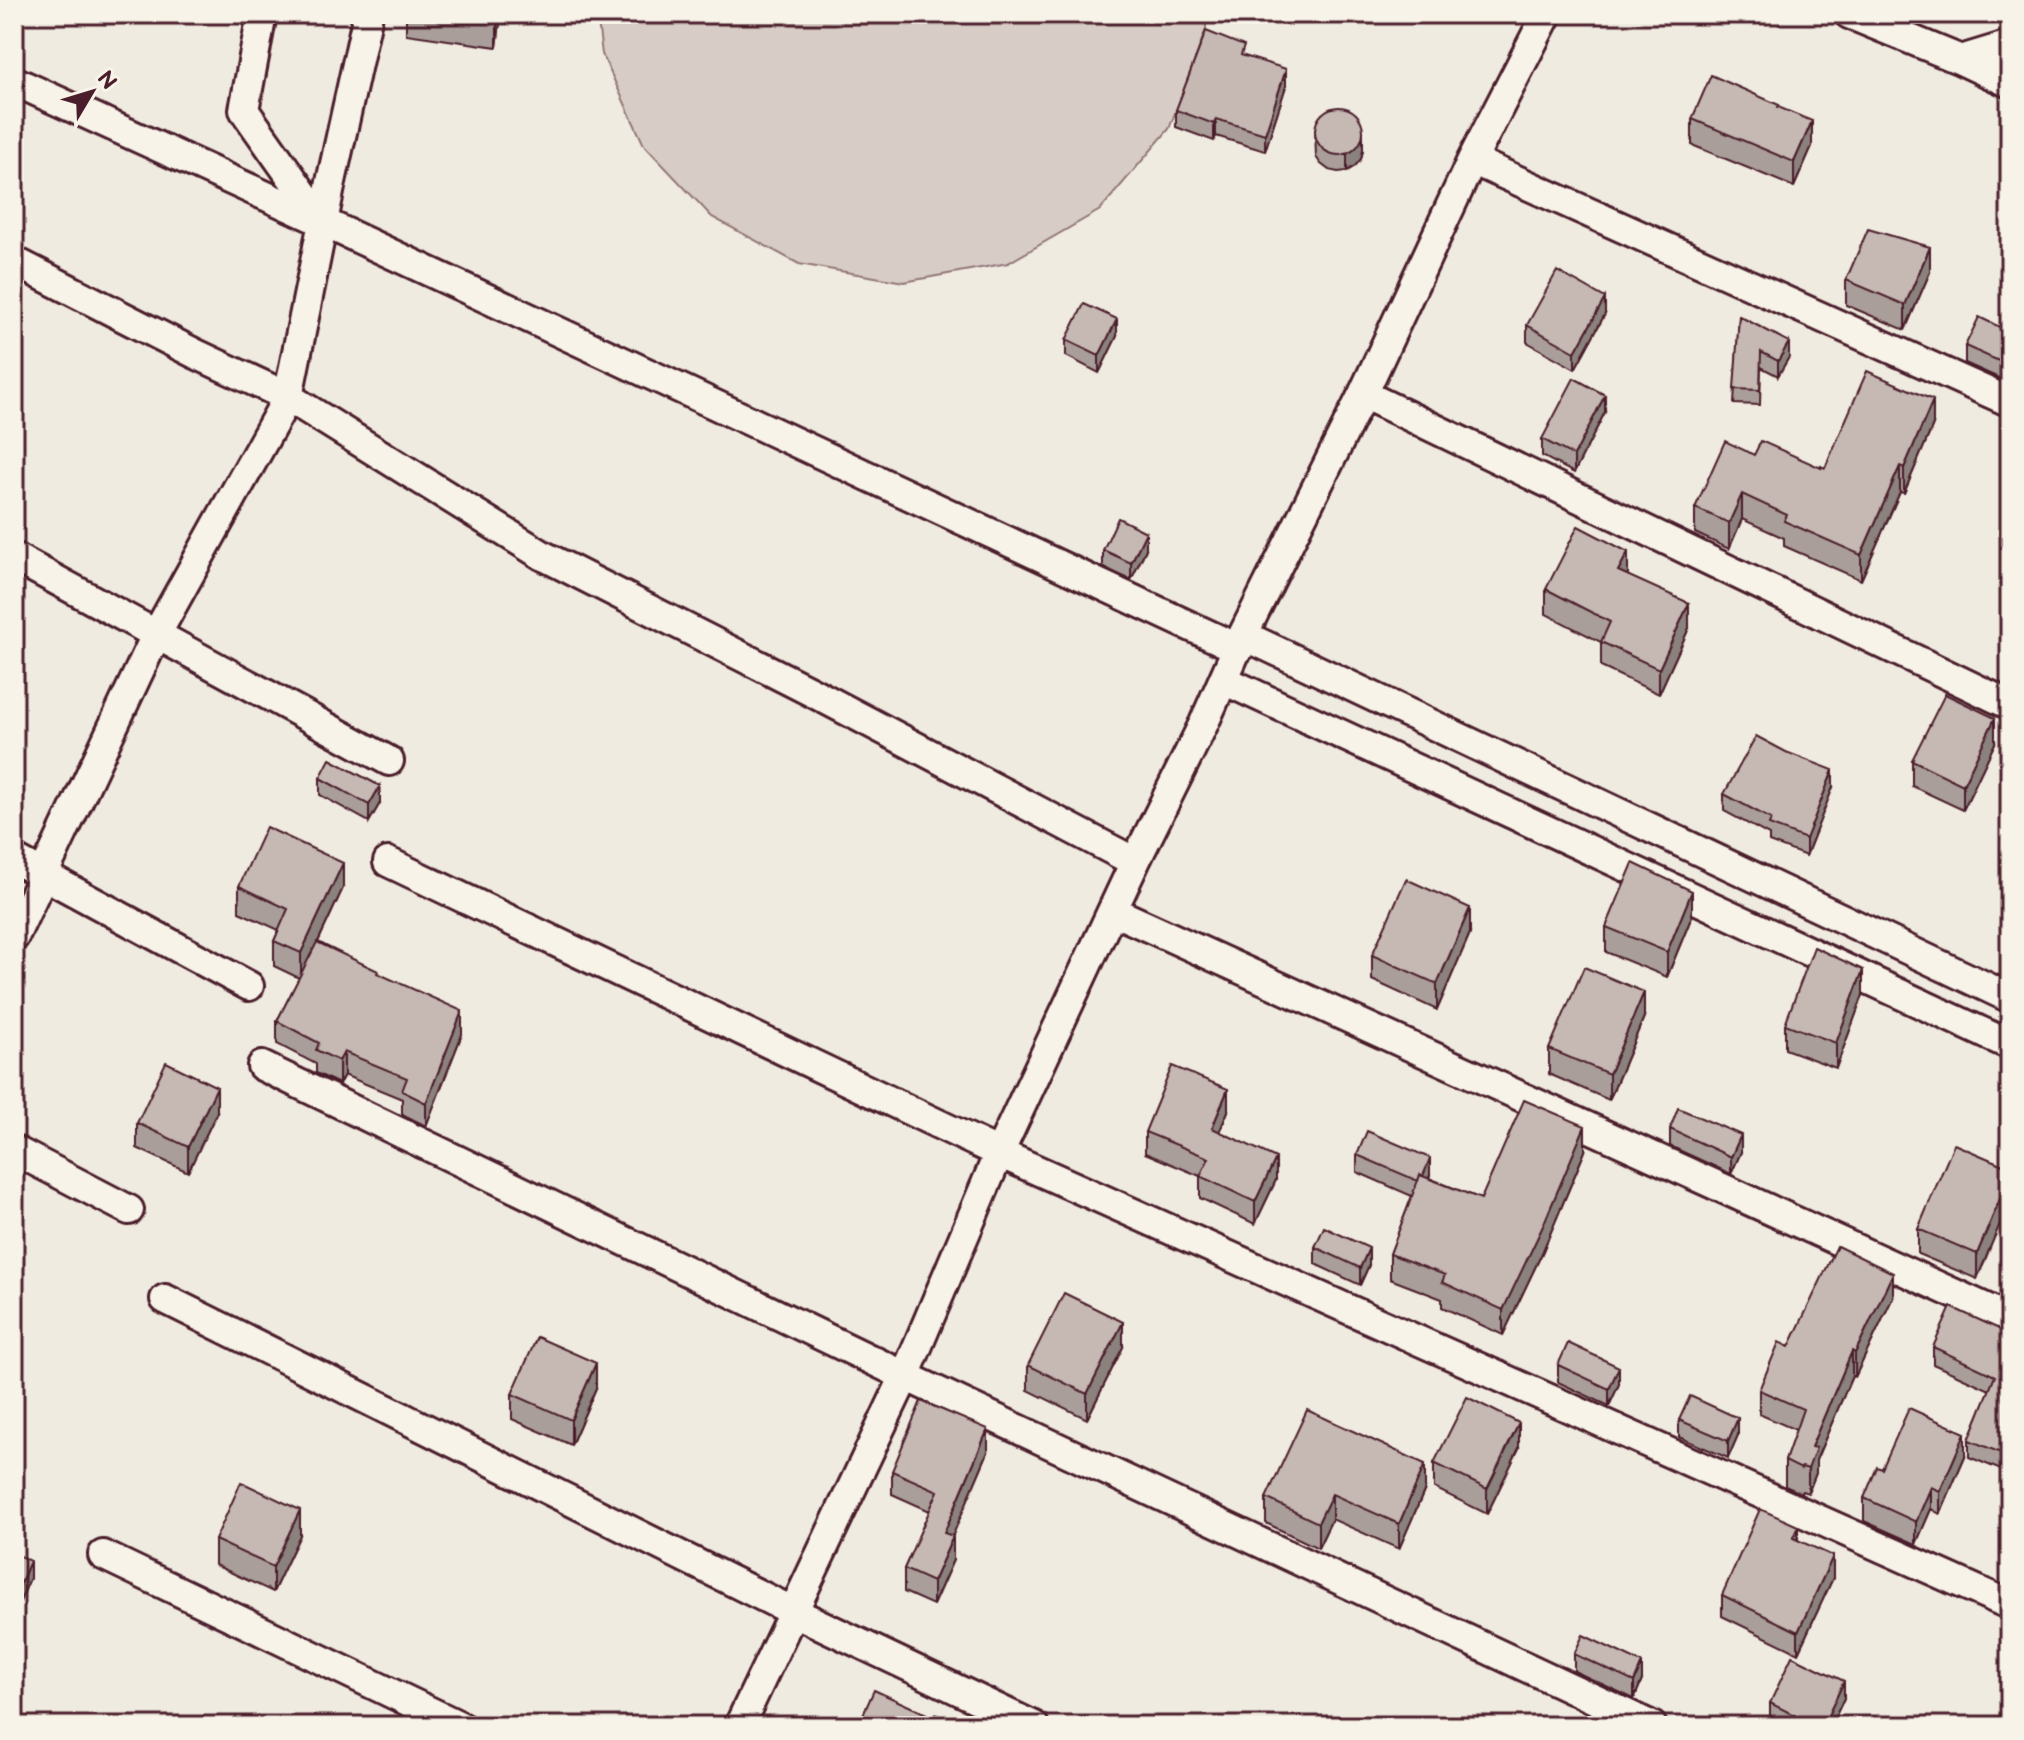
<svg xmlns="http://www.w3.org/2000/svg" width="2024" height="1740" viewBox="0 0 2024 1740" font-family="'Balsamiq Sans',sans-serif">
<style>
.green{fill:#d8cdc6;stroke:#917678;stroke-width:2}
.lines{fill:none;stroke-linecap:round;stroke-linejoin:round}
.minor-casing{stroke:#4a1f2b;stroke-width:34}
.minor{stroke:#f7f3e8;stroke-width:28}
.wall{fill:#aa9e9a;stroke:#4a1f2b;stroke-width:2}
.shaded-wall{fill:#8b817d;stroke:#4a1f2b;stroke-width:2}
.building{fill:#c6b8b3;stroke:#4a1f2b;stroke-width:2}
</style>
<rect width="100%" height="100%" fill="#f0ebe0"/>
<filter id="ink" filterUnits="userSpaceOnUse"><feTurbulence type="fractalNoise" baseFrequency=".0125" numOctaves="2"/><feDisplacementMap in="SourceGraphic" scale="16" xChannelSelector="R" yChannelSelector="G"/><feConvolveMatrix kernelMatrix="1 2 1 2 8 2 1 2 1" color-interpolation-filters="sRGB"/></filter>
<g filter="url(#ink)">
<path class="green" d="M597 14H1206V29L1169 129 1100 210 1008 263 904 282 799 264 712 217 644 145 602 54Z"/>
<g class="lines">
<g class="minor-casing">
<path id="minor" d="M262 14 244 110 321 219
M1849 14 1961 60 2010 83
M1961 60 2010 45
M14 81 323 222 1239 649
M1472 160 2010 402
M14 261 194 353 288 397 542 555 810 691 1135 862
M1363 394 2010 705
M14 557 389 761
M1243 635 2010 998
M1224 680 2010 1045
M14 859 249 986
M388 862 999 1153 2010 1605
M1113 911 2010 1319
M14 937 157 633 288 397 331 182 368 14
M262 1066 905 1376 1652 1726
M14 1150 129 1210
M165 1299 792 1611 1034 1726
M103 1555 460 1726
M739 1726 905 1376 999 1153 1135 862 1204 723 1243 635 1363 394 1472 160 1547 14"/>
</g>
<use href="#minor" class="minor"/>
</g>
<path class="wall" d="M406 14H501L497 47 406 34Z
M1244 56 1286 86 1265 151 1216 136 1214 141 1176 127V110Z
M1779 108 1812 146 1794 187 1692 145V119Z
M1315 130 1363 150 1361 159 1355 166 1347 171 1338 172 1329 170 1321 164 1316 157Z
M1930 272 1905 330 1846 305V280Z
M1605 314 1575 369 1527 342V325Z
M1739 316 1789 357 1778 376 1761 367 1760 405 1734 404Z
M2010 332V383L1965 363V346Z
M1117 336 1099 373 1066 356V340Z
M1605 412 1574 473 1542 456V439Z
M1933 425 1904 493 1900 492 1861 580 1784 546V538L1742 519 1729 549 1695 533V508L1754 455 1821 468H1825Z
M1146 549 1131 580 1103 567V550Z
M1628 576 1689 628 1659 694 1601 667V642L1546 614V589Z
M1995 743 1963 810 1912 786V760Z
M320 778 380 803 369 822 320 795Z
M1833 787 1806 856 1769 842V835L1724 811V794Z
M239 886 343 888 318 942 378 974 462 1034 426 1126 402 1114V1099L344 1075 339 1084 316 1073V1064L277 1044V1021L299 978 274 966V941L279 930 239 912Z
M1692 916 1667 977 1606 952V927Z
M1470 933 1437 1010 1372 980V955Z
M1863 995 1836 1068 1785 1049V1024Z
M1644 1017 1609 1100 1549 1074V1049Z
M1228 1111 1220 1132 1276 1180 1255 1224 1200 1198V1176L1145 1153V1132Z
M217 1112 188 1172 137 1148V1123Z
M1670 1129 1741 1152 1731 1174 1670 1146Z
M1585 1151 1542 1253 1503 1335 1442 1307V1299L1390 1279V1254L1412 1196 1357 1172V1155L1430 1175 1429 1178 1481 1199Z
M2010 1168 1977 1279 1918 1254V1229Z
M1315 1247 1369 1265 1360 1285 1315 1264Z
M1893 1297 1855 1377 1852 1376 1816 1460V1473L1808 1493 1802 1491 1801 1493 1785 1486V1461L1796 1430 1759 1414V1390L1789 1347Z
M2010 1334 2006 1472 1969 1457V1440L1990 1390 1933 1364V1347Z
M1123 1347 1087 1419 1028 1390V1365Z
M1558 1365 1619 1384 1609 1406 1558 1382Z
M596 1388 571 1445 512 1419V1394Z
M1679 1420 1738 1435 1728 1458 1679 1437Z
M1519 1448 1487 1514 1434 1488V1463Z
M988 1452 952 1536 953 1560 933 1605 904 1592V1569L930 1511 892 1494V1471Z
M1965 1456 1940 1514 1931 1509 1916 1544 1864 1521V1498L1882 1469Z
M1425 1489 1399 1549 1332 1519 1318 1548 1266 1523V1498Z
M300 1535 273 1592 215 1565V1540Z
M1798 1540 1833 1578 1798 1653 1722 1616V1595Z
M14 1553 30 1578 18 1606 14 1604Z
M1574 1654 1642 1680 1634 1699 1574 1671Z
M1844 1698 1831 1726H1781L1770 1720V1703Z"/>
<path class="shaded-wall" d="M498 14H501L497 47V21Z
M1286 69V86L1265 151V134Z
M1216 119V136L1214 141V124Z
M1812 121V146L1794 187V162Z
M1363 133V150L1361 159 1355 166 1347 171V154Z
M1930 247V272L1905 330V305Z
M1605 298V314L1575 369V352Z
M1117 319V336L1099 373V356Z
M1789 342V357L1778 376V361Z
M1605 395V412L1574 473V456Z
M1933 400V425L1904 493V468Z
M1900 466V492L1861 580V555Z
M1742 494V519L1729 549V523Z
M1146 532V549L1131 580V563Z
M1628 552V577L1618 571Z
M1689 603V628L1659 694V669Z
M1995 718V743L1963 810V785Z
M1833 770V787L1806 856V839Z
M380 786V803L369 822V805Z
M343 863V888L301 978V953Z
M1692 891V916L1667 977V952Z
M1470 908V933L1437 1010V984Z
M1863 970V995L1836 1068V1043Z
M1644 992V1017L1609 1100V1074Z
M462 1011V1034L426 1126V1103Z
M344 1052V1075L339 1084V1061Z
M217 1087V1112L188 1172V1147Z
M1228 1089V1111L1212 1150V1128Z
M1585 1126V1151L1542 1253 1503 1335V1310Z
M1741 1135V1152L1731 1174V1157Z
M1276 1158V1180L1255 1224V1202Z
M1430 1158V1175L1420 1199V1182Z
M2010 1175V1200L1977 1279V1254Z
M1369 1248V1265L1360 1285V1268Z
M1893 1273V1297L1855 1377V1353Z
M1123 1322V1347L1087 1419V1394Z
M1852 1351V1376L1816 1460V1473L1808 1493V1469L1811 1447Z
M596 1363V1388L571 1445V1420Z
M1619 1367V1384L1609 1406V1389Z
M1738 1418V1435L1728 1458V1441Z
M1519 1423V1448L1487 1514V1489Z
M988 1429V1452L944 1556V1533Z
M1965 1433V1456L1940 1514V1491Z
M2010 1445V1462L2006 1472V1455Z
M1425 1464V1489L1399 1549V1524Z
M1931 1487V1509L1916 1544V1522Z
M1332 1494V1519L1318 1548V1523Z
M300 1510V1535L273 1592V1567Z
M1798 1526V1548L1793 1538Z
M953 1536V1560L933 1605V1582Z
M1833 1556V1578L1798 1653V1632Z
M30 1561V1578L18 1606V1589Z
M1642 1663V1680L1634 1699V1682Z
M1844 1681V1698L1831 1726H1823Z"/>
<path class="building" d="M444 14H498L497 21Z
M1206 31 1244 46 1241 55 1286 69 1265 134 1216 119 1214 124 1176 110Z
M1711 75 1779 105 1778 107 1812 121 1794 162 1692 119Z
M1315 131a24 24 0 1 1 48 0a24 24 0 1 1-48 0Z
M1868 229 1930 247 1905 305 1846 280Z
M1557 271 1605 298 1575 352 1527 325Z
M1084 304 1117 319 1099 356 1066 340Z
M1739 316 1789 342 1778 361 1761 352 1760 390 1734 389Z
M1979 317 2010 332V366L1965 346Z
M1867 371 1933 400 1904 468 1900 466 1861 555 1784 521 1787 515 1742 494 1729 523 1695 508 1725 441 1754 455 1761 441 1821 468V466L1825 468Z
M1574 378 1605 395 1574 456 1542 439Z
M1118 518 1146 532 1131 563 1103 550Z
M1578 526 1628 552 1618 571 1689 603 1659 669 1601 642 1610 622 1546 589Z
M1945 694 1995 718 1963 785 1912 760Z
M1756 736 1786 752 1833 770 1806 839 1769 825 1771 819 1724 794Z
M330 759 380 786 369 805 320 778Z
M266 827 343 863 301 953 274 941 288 909 239 886Z
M1633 863 1692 891 1667 952 1606 927Z
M1406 879 1470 908 1437 984 1372 955Z
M317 942 378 971 377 973 462 1011 426 1103 402 1091 407 1078 344 1052 339 1061 316 1050 319 1043 277 1021Z
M1814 947 1863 970 1836 1043 1785 1024Z
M1584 967 1644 992 1609 1074 1549 1049Z
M166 1062 217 1087 188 1147 137 1123Z
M1172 1066 1228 1089 1212 1128 1276 1158 1255 1202 1200 1176 1209 1158 1145 1132Z
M1524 1100 1585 1126 1542 1228 1503 1310 1442 1282 1445 1275 1390 1254 1420 1175 1481 1199Z
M1678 1108 1741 1135 1731 1157 1670 1129Z
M1367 1131 1430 1158 1423 1176 1420 1175 1418 1181 1357 1155Z
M1954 1144 2010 1168V1175L1977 1254 1918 1229Z
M1324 1227 1369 1248 1360 1268 1315 1247Z
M1837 1246 1893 1273 1855 1353 1852 1351 1811 1447 1816 1448 1808 1469 1802 1467 1801 1469 1785 1461 1803 1409 1759 1390 1779 1342 1789 1347Z
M1064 1293 1123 1322 1087 1394 1028 1365Z
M1951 1307 2010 1334V1445L2006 1455 1969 1440 1995 1376 1933 1347Z
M537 1337 596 1363 571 1420 512 1394Z
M1568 1343 1619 1367 1609 1389 1558 1365Z
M1690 1396 1738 1418 1728 1441 1679 1420Z
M1467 1397 1519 1423 1487 1489 1434 1463Z
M921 1401 988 1429 944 1533 953 1536 933 1582 904 1569 938 1491 892 1471Z
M1909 1408 1965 1433 1940 1491 1931 1487 1916 1522 1864 1498 1877 1467 1882 1469Z
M1307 1410 1425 1464 1399 1524 1332 1494 1318 1523 1266 1498Z
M241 1482 300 1510 273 1567 215 1540Z
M1760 1509 1798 1526 1793 1538 1833 1556 1798 1632 1722 1595Z
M14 1553 30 1561 18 1589 14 1587Z
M1583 1635 1642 1663 1634 1682 1574 1654Z
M1792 1656 1844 1681 1823 1726H1816L1770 1703Z
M874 1690 933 1717 935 1714 962 1726H858Z"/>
</g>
<rect width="2024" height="1740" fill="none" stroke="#f7f3e8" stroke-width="48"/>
<rect x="24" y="24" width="1976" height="1692" fill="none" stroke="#4a1f2b" stroke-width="3" filter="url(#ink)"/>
<g transform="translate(92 92) rotate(52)" stroke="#f7f3e8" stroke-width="6" paint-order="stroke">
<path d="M0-6L14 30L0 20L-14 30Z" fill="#4a1f2b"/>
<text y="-12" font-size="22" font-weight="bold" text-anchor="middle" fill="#4a1f2b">N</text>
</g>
</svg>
